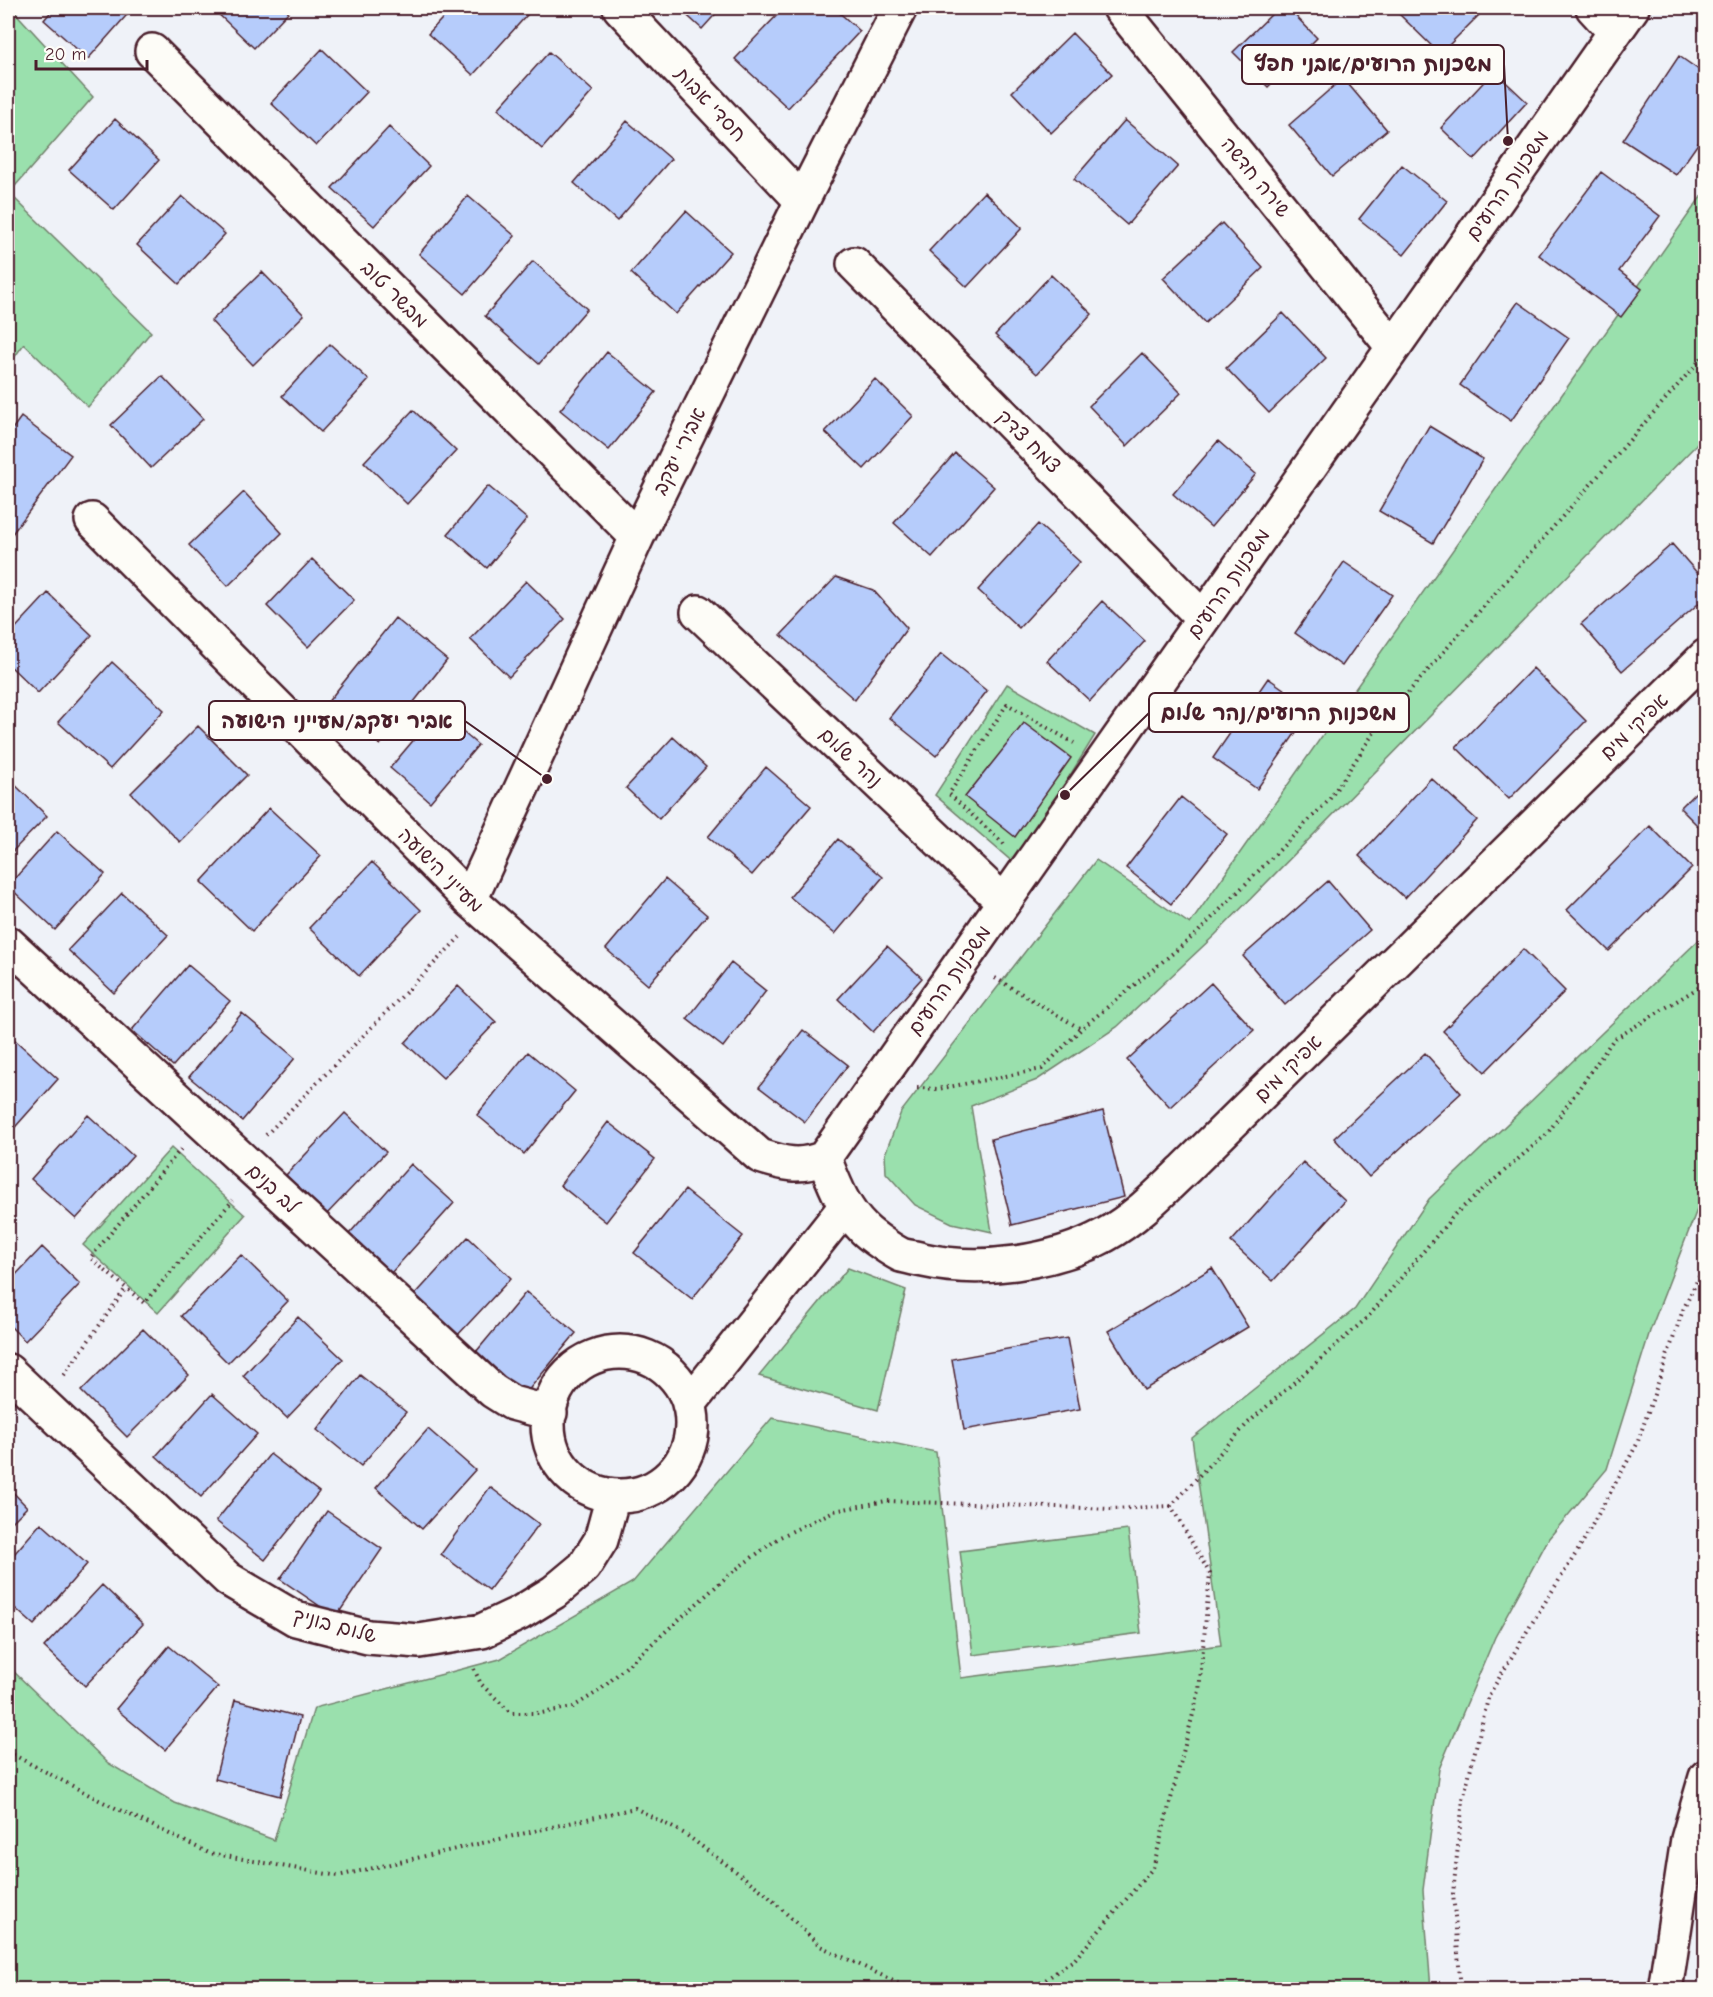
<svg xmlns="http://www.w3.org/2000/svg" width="1713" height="1997" viewBox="0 0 1713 1997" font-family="'Comic Neue','Playpen Sans Hebrew',sans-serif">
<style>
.green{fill:#9ae0ad;stroke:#72806c;stroke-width:1.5}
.building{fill:#b6ccfb;stroke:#4a1f2b;stroke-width:1.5}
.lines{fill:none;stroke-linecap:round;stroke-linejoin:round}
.minor-casing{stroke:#4a1f2b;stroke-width:38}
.major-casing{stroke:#4a1f2b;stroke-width:38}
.path{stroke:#4a1f2b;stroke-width:4;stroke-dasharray:1.5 4.5;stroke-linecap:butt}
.minor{stroke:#fdfcf7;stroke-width:33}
.major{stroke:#fdfcf7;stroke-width:33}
.labels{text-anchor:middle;stroke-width:4.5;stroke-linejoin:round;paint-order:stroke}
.street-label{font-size:20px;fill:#4a1f2b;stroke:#fdfcf7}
.leader{fill:none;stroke:#4a1f2b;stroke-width:2}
.callout-dot{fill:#4a1f2b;stroke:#fdfcf7;stroke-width:2}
.callout{fill:#fdfcf7;stroke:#4a1f2b;stroke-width:2}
.callout-label{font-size:21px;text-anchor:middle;font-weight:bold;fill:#4a1f2b}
</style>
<rect width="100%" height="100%" fill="#eff2f8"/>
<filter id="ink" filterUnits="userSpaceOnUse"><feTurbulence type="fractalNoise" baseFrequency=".0167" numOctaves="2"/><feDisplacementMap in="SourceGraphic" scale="12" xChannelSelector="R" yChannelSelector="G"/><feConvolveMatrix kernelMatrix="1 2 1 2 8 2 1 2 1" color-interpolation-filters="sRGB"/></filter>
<g filter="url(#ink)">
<path class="green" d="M8 8H11L93 97 9 193 151 332 88 407 24 344 8 366Z
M1705 191V436L1215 935 1117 1027 1037 1080 971 1106 992 1232 952 1223 915 1205 886 1173 885 1154 901 1112 1096 860 1190 924Z
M1007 684 1095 735 1015 864 935 795Z
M1705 934V1189L1650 1331 1607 1469 1549 1538 1495 1637 1439 1769 1423 1890 1431 1989H8V1666L108 1763 175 1803 274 1840 314 1708 500 1659 633 1582 772 1418 936 1452 961 1678 1221 1645 1192 1438 1355 1309 1429 1199Z
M171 1148 245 1215 158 1313 83 1245Z
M848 1268 906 1290 878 1410 759 1376Z
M1128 1530 1141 1633 973 1655 960 1551Z"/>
<path class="building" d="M54 8H133L88 59 44 20Z
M212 8H292L254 48Z
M452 8H519L527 15 473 75 428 34Z
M679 8H721L702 29Z
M784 8H834L860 31 788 108 735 59Z
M1278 8H1288L1317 38 1268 87 1233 52Z
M1403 8H1486L1440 54 1398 13Z
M1072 33 1112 74 1051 133 1012 92Z
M322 49 367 92 316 146 271 103Z
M549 52 593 91 542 149 498 109Z
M1679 56 1706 75V132L1676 175 1623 140Z
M1494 71 1527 102 1474 160 1441 128Z
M1343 78 1387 130 1332 176 1289 125Z
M115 119 159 160 114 210 69 170Z
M1125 120 1178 166 1127 225 1074 179Z
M627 121 671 159 617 221 574 183Z
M389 127 429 166 374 226 332 188Z
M1402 165 1447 201 1404 255 1359 219Z
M1601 172 1660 216 1619 271 1642 289 1621 317 1539 255Z
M984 192 1022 228 967 287 929 251Z
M182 196 225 234 179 284 137 245Z
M468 196 515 236 465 294 419 254Z
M686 211 731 252 676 314 631 273Z
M1222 223 1263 268 1205 323 1163 278Z
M533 261 587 309 539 364 485 316Z
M262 272 304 315 253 365 211 321Z
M1051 275 1092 314 1037 374 995 335Z
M1518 302 1569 338 1511 421 1460 385Z
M1283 313 1326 358 1269 413 1226 368Z
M330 344 369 380 321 432 282 396Z
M607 352 656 392 609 450 560 410Z
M1142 353 1181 393 1127 446 1089 406Z
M162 376 203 419 151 468 111 425Z
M875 379 913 416 864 469 825 432Z
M413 410 456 451 407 504 364 462Z
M21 417 71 455 9 538 8 435Z
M1429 426 1483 459 1433 543 1379 511Z
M1218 441 1256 474 1211 527 1173 494Z
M955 453 994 487 932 557 894 523Z
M488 486 527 519 487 568 448 534Z
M244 492 282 533 228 586 189 545Z
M1038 524 1080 562 1019 628 978 590Z
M1672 544 1706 583V597L1622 671 1581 624Z
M312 559 354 600 308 647 267 606Z
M1344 562 1392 595 1342 666 1295 633Z
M836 577 873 590 907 628 855 700 781 635Z
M526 581 565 619 509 677 470 639Z
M48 593 92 635 38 693 8 664V636Z
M1102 601 1145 641 1090 701 1047 661Z
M395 618 447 660 380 745 327 703Z
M941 654 987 691 936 756 889 718Z
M112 662 164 710 110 769 58 722Z
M1533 668 1586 721 1509 799 1456 747Z
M1268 678 1312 709 1257 789 1213 758Z
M438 711 478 745 430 802 390 768Z
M1024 723 1071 758 1015 837 965 797Z
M198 726 247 775 180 842 131 793Z
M673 737 706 767 659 819 626 788Z
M766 767 811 806 752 875 708 837Z
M8 778 47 816 8 856Z
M1431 778 1477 820 1405 898 1359 856Z
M1706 782V834L1680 808Z
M1181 797 1227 834 1171 904 1126 868Z
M269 808 321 856 252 931 201 882Z
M1650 826 1692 868 1609 951 1567 910Z
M57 831 105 874 55 930 8 886Z
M838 839 883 877 835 934 790 897Z
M372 862 421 910 359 976 309 928Z
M665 879 707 915 648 985 606 949Z
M1328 881 1370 930 1285 1005 1243 956Z
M122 893 168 935 114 993 68 950Z
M887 946 922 978 873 1032 838 999Z
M1523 949 1565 991 1485 1072 1443 1031Z
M731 963 766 991 723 1047 687 1019Z
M188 965 230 1001 173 1066 132 1030Z
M1211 983 1254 1030 1170 1107 1127 1060Z
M458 986 496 1022 443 1078 405 1043Z
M242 1013 295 1058 242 1121 189 1077Z
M803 1030 848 1065 805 1122 759 1087Z
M15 1040 58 1079 8 1135V1048Z
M528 1052 575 1091 524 1154 477 1115Z
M1425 1053 1461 1093 1369 1177 1334 1138Z
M1103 1111 1124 1197 1012 1225 991 1139Z
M345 1113 386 1152 327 1214 286 1175Z
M88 1115 133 1156 76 1219 31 1179Z
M608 1122 655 1159 606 1222 560 1185Z
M1303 1162 1345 1201 1273 1281 1231 1242Z
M411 1164 454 1203 391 1273 349 1234Z
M685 1190 743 1236 692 1299 634 1253Z
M468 1237 511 1278 455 1338 412 1298Z
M42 1247 80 1284 25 1341 8 1324V1283Z
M241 1255 288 1301 228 1363 181 1316Z
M1212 1268 1248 1327 1144 1390 1108 1331Z
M526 1292 576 1333 521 1399 471 1358Z
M298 1317 343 1359 287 1418 243 1376Z
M143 1329 189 1375 127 1437 81 1391Z
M1067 1338 1080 1409 964 1430 952 1359Z
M360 1375 406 1412 361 1466 317 1430Z
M212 1394 257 1434 201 1497 156 1456Z
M428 1429 475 1470 422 1529 376 1488Z
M270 1454 319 1492 265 1560 216 1521Z
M8 1487 27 1507 8 1526Z
M490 1487 539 1524 489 1590 441 1554Z
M327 1511 382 1549 336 1617 280 1579Z
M41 1523 87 1564 34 1625 8 1602V1561Z
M102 1585 143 1624 85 1686 44 1647Z
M169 1646 218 1687 165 1750 116 1709Z
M235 1700 300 1717 280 1796 215 1779Z"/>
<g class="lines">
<g class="minor-casing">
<path id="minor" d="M620 8 802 201
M1120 8 1393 347
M1593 8 1615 32
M152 51 637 537
M854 264 1203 618
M92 520 470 900 760 1156C784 1164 800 1168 824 1158L1632 8
M698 612 1004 902
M470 900 637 537 802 201 900 8
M8 943 493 1391 512 1403 550 1413
M824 1158C834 1183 843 1209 864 1229 871 1236 891 1250 901 1255 908 1257 916 1258 923 1260 980 1273 1054 1263 1105 1235 1136 1218 1161 1192 1186 1168L1706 656
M548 1424a72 72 0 1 1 144 0a72 72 0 1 1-144 0Z
M8 1371 228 1579 296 1619 368 1637 419 1641 482 1631 520 1613 554 1592 584 1567 601 1540 613 1496
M689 1404 846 1206"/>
</g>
<g class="major-casing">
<path id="major" d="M1665 1990 1688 1839 1706 1777"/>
</g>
<path class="path" d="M1004 844 949 794 1007 704 1074 743
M995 978 1081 1029
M917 1088 938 1089 1042 1069 1081 1029 1196 934 1329 800 1377 728 1706 353
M266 1135 460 937
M181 1149 90 1258 144 1303 233 1200
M64 1375 126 1288
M474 1669 481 1684 511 1713H542L573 1707 599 1691 731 1573 780 1537 834 1511 886 1501 1112 1509 1171 1506
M8 1752 99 1800 209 1853 338 1876 635 1808 685 1834 765 1893 820 1946 904 1986 920 1990
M1031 1990 1075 1959 1153 1868 1199 1691 1210 1574 1171 1506 1248 1423 1368 1317 1455 1214 1547 1134 1613 1040 1706 983
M1461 1990 1453 1893 1463 1799 1489 1695 1532 1623 1580 1547 1637 1444 1683 1310 1706 1262"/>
<use href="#minor" class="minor"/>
<use href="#major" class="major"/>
</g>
</g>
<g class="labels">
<g class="street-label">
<text transform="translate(711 104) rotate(47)" y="7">חסדי אבות</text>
<text transform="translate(1256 177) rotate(51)" y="7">שירה חדשה</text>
<text transform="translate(1507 185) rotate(-55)" y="7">משכנות הרועים</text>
<text transform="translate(395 294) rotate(45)" y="7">מבשר טוב</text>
<text transform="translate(1029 441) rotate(45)" y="7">צמח צדק</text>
<text transform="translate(679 451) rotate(-64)" y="7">אבירי יעקב</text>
<text transform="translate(1228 583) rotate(-55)" y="7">משכנות הרועים</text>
<text transform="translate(1634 726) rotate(-44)" y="7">אפיקי מים</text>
<text transform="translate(851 757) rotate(43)" y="7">נהר שלום</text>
<text transform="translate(441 870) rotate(45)" y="7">מעייני הישועה</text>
<text transform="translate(949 980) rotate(-55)" y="7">משכנות הרועים</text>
<text transform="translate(1288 1068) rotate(-45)" y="7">אפיקי מים</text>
<text transform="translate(273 1188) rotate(43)" y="7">לב בנים</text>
<text transform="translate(335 1625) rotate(15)" y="7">שלום בוניך</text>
</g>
</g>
<path class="leader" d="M1508 141L1504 64M1065 795L1149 713M547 779L465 721"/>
<g class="callout-dot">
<circle cx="1508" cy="141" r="6"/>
<circle cx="1065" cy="795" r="6"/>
<circle cx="547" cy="779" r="6"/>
</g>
<g class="callout">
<rect x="1242" y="45" width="262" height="39" rx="6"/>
<rect x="1149" y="693" width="260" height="39" rx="6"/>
<rect x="209" y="701" width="256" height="39" rx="6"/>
</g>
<g class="callout-label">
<text x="1373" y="71">משכנות הרועים/אבני חפץ</text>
<text x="1279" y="720">משכנות הרועים/נהר שלום</text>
<text x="337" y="728">אביר יעקב/מעייני הישועה</text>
</g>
<rect width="1713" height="1997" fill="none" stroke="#fdfcf7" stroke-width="30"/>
<rect x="15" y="15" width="1683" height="1967" fill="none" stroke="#4a1f2b" stroke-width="2" filter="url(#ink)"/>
<path d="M36 60v9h111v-9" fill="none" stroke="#4a1f2b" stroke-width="3"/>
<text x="45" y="60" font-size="18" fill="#4a1f2b" stroke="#fdfcf7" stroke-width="4.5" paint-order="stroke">20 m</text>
</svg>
